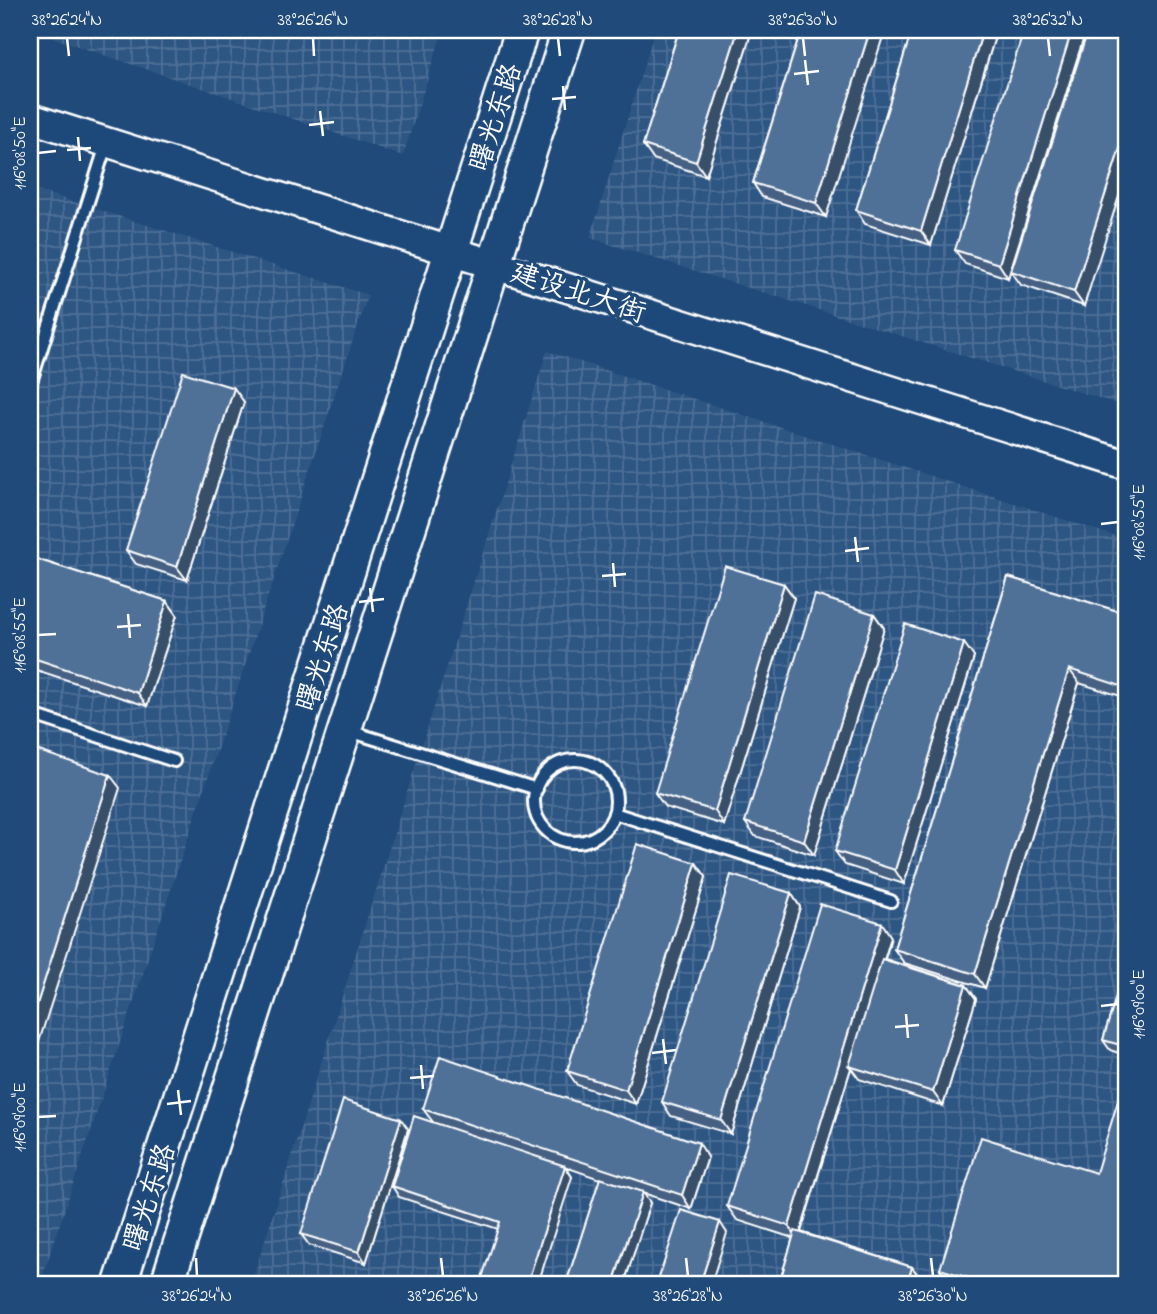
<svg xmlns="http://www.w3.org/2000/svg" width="1157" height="1314" viewBox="0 0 1157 1314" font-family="'Indie Flower','LXGW WenKai TC',sans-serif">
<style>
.industrial{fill:url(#industrial-grid)}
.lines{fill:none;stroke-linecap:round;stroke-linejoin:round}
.service-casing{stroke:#fff;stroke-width:16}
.tertiary-casing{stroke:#fff;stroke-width:33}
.secondary-casing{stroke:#fff;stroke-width:37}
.service{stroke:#1f4a7a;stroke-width:10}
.tertiary{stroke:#1f4a7a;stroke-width:28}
.secondary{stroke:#1f4a7a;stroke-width:32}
.wall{fill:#456182;stroke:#fff;stroke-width:2}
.shaded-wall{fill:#384f6a;stroke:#fff;stroke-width:2}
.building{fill:#507197;stroke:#fff;stroke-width:2}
.ticks{fill:none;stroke:#fff;stroke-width:2.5}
.labels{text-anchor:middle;stroke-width:7;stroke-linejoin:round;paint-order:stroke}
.street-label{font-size:28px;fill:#fff;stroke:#1f4a7a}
.neatline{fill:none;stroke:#fff;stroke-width:2.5}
.ticks-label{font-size:18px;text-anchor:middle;fill:#fff}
</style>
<defs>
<pattern id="industrial-grid" width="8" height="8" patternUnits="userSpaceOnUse" patternTransform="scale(1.75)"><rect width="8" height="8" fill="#2e5683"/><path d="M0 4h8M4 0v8" fill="none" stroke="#4d6f96"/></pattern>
</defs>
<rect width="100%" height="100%" fill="#1f4a7a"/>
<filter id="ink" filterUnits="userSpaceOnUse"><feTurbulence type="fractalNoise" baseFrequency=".0143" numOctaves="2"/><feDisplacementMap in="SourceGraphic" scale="14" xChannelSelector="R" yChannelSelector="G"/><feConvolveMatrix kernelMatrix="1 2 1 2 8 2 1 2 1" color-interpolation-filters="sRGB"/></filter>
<g filter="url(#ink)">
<path class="industrial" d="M30 30H443L403 156Z
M655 30H1127V407L590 238Z
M30 188 368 295 40 1284H30Z
M547 351 1127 540V1284H251Z"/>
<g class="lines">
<g class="service-casing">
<path id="service" d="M30 385 106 145
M30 714 174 761
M349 731 537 789
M534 801a41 41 0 1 1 82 0a41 41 0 1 1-82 0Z
M614 813 891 901"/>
</g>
<g class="tertiary-casing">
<path id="tertiary" d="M30 118 1127 465"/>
</g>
<g class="secondary-casing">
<path id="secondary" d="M120 1284 522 30
M167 1284 569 30"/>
</g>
<use href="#service" class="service"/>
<use href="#tertiary" class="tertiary"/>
<use href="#secondary" class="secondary"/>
</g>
<path class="wall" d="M679 30H752L706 176 653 159 643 145Z
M801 30 826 217 762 197 753 183Z
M912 30H997L931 245 865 224 856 210Z
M1088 30 1084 306 1021 285 1011 271Z
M1083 40 1008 278 965 264 955 250Z
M244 402 187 580 136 564 126 550Z
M30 557 167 601 177 615 147 706 30 668Z
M1008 577 1127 614V698L1079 683 985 988 904 963 894 949Z
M784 584 794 598 724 825 665 807 655 793Z
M874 614 884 628 814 855 755 836 745 822Z
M974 657 904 884 845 865 835 851Z
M696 863 706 877 636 1104 577 1085 567 1071Z
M791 893 800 907 731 1134 671 1116 662 1102Z
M891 937 885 959 966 985 976 999 943 1106 859 1079 851 1068 801 1232 912 1267 922 1281 921 1284H779L793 1238 737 1220 727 1206Z
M1127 960V1056L1110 1050 1103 1040Z
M423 1109 708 1157 691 1209 643 1193 650 1203 624 1284H566L600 1179 566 1167 572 1177 498 1229 399 1197 392 1186 433 1122Z
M408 1129 366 1263 309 1245 301 1234Z
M1096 1173 1127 1284H953L949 1283 940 1269Z"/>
<path class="shaded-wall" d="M738 30H752L706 176 696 162Z
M870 30H885L826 217 816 203Z
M983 30H997L931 245 921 231Z
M1072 30H1076L1083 40 1008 278 999 264Z
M1127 126V171L1084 306 1074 292Z
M234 388 244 402 187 580 177 567Z
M784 584 794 598 724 825 715 811Z
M167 601 177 615 147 706 138 693Z
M874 614 884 628 814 855 804 841Z
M964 643 974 657 904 884 895 870Z
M1069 669 1079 683 985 988 975 974Z
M110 775 120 788 30 1070V1026Z
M696 863 706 877 636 1104 626 1090Z
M791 893 800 907 731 1134 721 1120Z
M882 923 891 937 852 1066H849L851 1068 798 1240 789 1226Z
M966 985 976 999 943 1106 933 1092Z
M401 1119 408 1129 366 1263 359 1252Z
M699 1143 708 1157 691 1209 682 1195Z
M565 1166 572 1177 538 1284H527Z
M643 1192 650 1203 624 1284H613Z
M720 1222 727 1233 711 1284H700Z
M912 1267 922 1281 921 1284H907Z"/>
<path class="building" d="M679 30H738L696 162 643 145Z
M801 30H870L816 203 753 183Z
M912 30H983L921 231 856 210Z
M1024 30H1072L999 264 955 250Z
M1088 30H1127V126L1074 292 1011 271Z
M183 372 234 388 177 567 126 550Z
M30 557 167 601 138 693 30 657Z
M725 566 784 584 715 811 655 793Z
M1008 577 1127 614V677L1124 687 1069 669 975 974 894 949Z
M815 595 874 614 804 841 745 822Z
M905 624 964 643 895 870 835 851Z
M30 748 110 775 30 1026Z
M637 844 696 863 626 1090 567 1071Z
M731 875 791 893 721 1120 662 1102Z
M820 904 882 923 789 1226 727 1206Z
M882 959 966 985 933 1092 849 1066Z
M1127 960V1047L1103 1040Z
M440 1056 699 1143 682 1195 423 1109Z
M1127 1071V1284H988L940 1269 981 1137 1096 1173Z
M343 1100 401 1119 359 1252 301 1234Z
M414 1116 565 1166 527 1284H480L500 1222 392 1186Z
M600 1178 643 1192 613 1284H566Z
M681 1210 720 1222 700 1284H657Z
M795 1231 912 1267 907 1284H779Z"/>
</g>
<path class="ticks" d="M67 38 69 56M313 38 314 56M558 38 560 56M803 38 805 56M1048 38 1050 56M805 60 808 85M794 74 819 71M563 86 565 110M552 99 576 97M320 111 323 136M309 125 334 122M78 137 80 161M67 150 91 148M38 153 56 151M1101 524 1118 522M855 537 858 562M845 551 869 548M613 563 615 587M602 576 626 574M370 588 373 612M359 602 384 599M128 614 130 638M117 627 141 625M38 635 56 634M1101 1006 1118 1004M906 1014 908 1038M895 1027 919 1025M663 1039 666 1064M652 1053 676 1050M421 1065 423 1089M410 1078 434 1076M178 1090 181 1115M167 1104 191 1101M38 1117 56 1116M196 1258 197 1276M441 1258 443 1276M686 1258 688 1276M931 1258 933 1276"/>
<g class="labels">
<g class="street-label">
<text transform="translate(494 117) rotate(-72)" y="10">曙光东路</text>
<text transform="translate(579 291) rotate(18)" y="10">建设北大街</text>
<text transform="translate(321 657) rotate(-72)" y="10">曙光东路</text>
<text transform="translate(148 1197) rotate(-72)" y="10">曙光东路</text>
</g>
</g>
<rect width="1157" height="1314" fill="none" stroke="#1f4a7a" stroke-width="77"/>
<rect x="38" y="38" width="1080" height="1238" class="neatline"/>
<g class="ticks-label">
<text x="67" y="25">38°26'24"N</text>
<text x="313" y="25">38°26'26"N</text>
<text x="558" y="25">38°26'28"N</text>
<text x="803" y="25">38°26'30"N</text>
<text x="1048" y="25">38°26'32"N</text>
<text transform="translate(19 153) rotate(-90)" y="6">116°08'50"E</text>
<text transform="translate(1138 522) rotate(-90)" y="6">116°08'55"E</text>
<text transform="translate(19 635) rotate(-90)" y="6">116°08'55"E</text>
<text transform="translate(1138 1004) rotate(-90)" y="6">116°09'00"E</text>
<text transform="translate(19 1117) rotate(-90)" y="6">116°09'00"E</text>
<text x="197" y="1301">38°26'24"N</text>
<text x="443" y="1301">38°26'26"N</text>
<text x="688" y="1301">38°26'28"N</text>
<text x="933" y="1301">38°26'30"N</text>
</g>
</svg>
